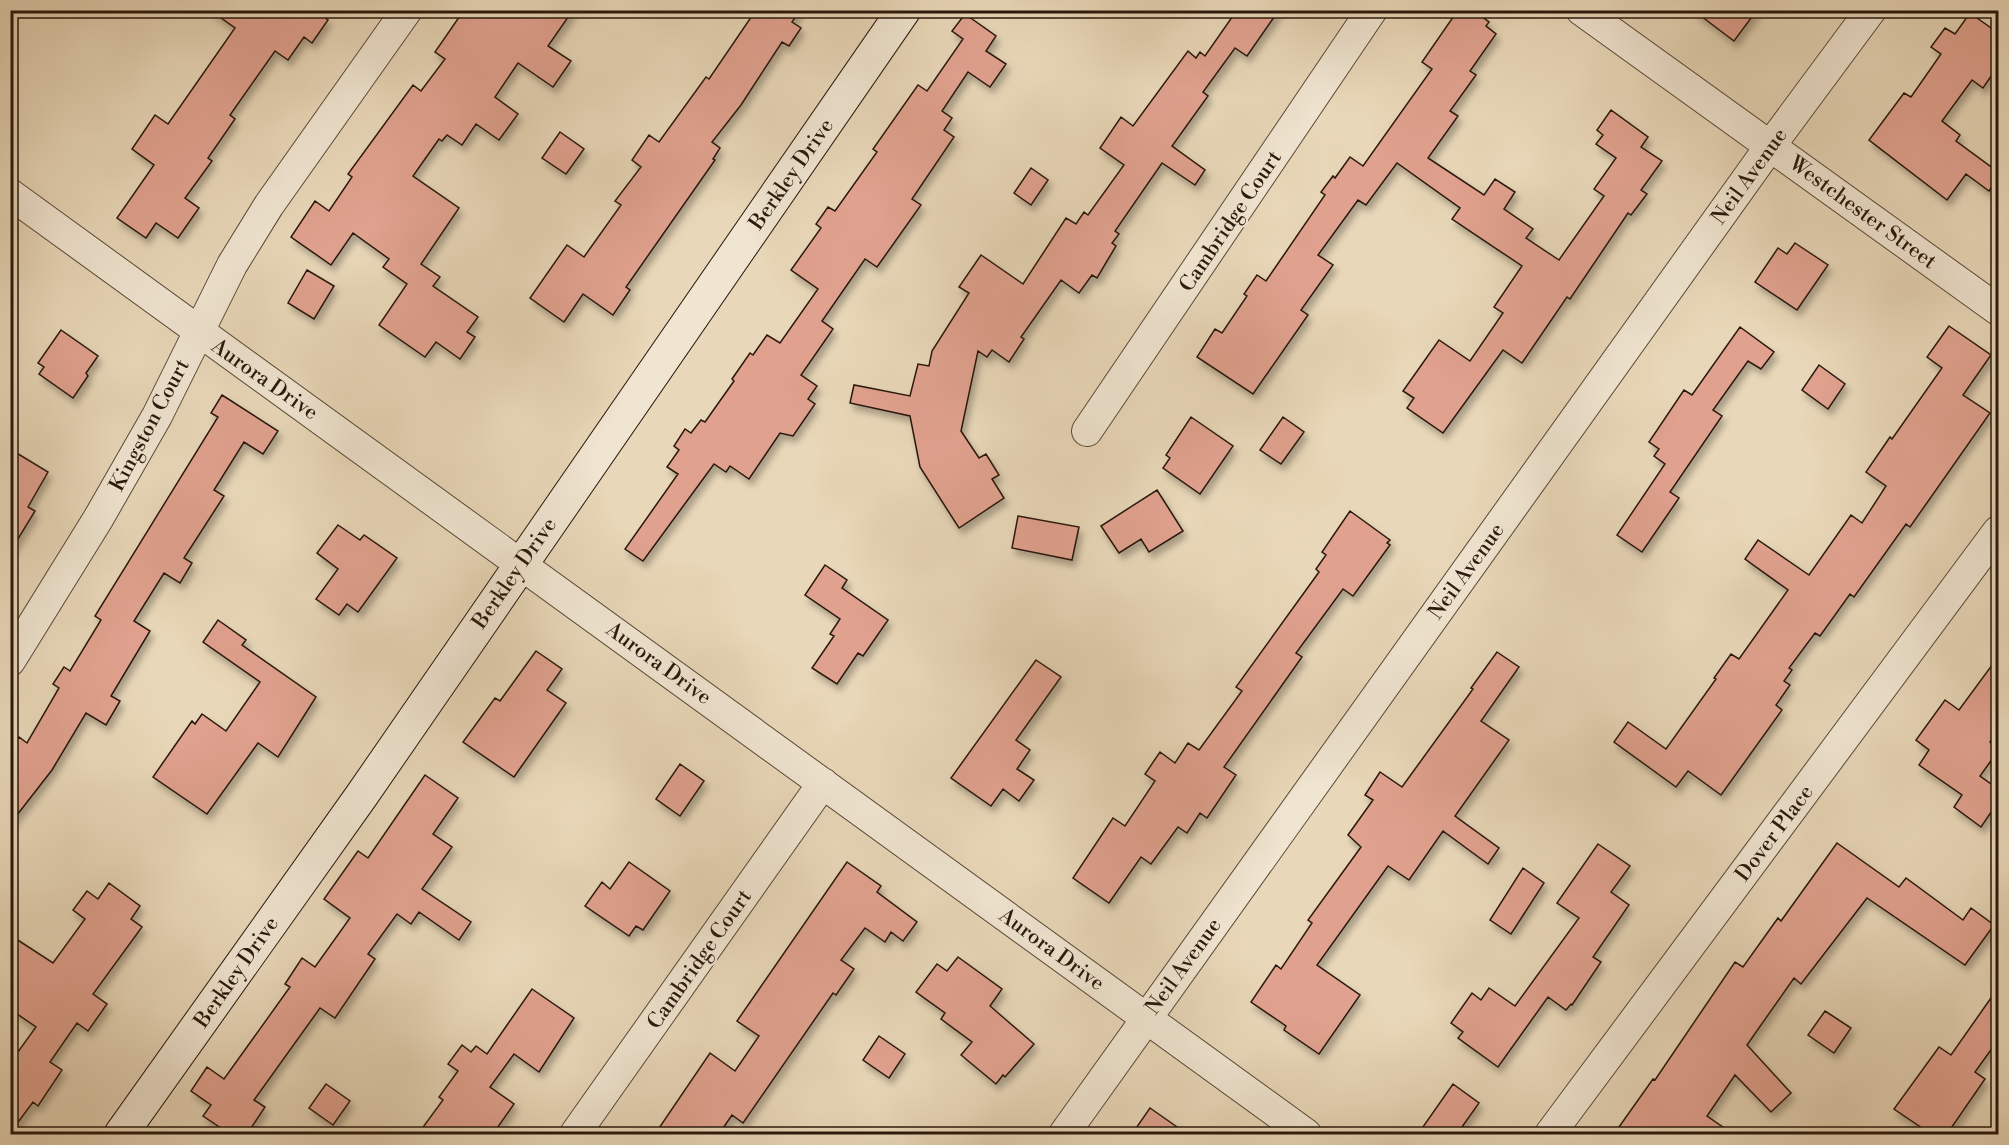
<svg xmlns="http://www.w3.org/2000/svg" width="2009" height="1145" viewBox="0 0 2009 1145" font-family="'Libre Bodoni',serif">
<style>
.building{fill:#e0a18e;stroke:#29180c;stroke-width:1.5;filter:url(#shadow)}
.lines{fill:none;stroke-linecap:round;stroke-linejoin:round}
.street-casing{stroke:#594837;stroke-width:32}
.secondary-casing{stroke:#29180c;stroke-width:35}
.street{stroke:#f0e5d1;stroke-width:30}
.secondary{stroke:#f0e5d1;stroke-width:33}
.labels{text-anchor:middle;stroke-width:4.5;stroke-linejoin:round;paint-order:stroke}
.street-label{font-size:21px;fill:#29180c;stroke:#f0e5d1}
</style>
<defs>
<filter id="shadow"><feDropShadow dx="3.5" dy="6" stdDeviation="3" flood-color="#0004"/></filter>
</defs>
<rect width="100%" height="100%" fill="#e8d7b8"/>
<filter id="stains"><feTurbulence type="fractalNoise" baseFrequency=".00333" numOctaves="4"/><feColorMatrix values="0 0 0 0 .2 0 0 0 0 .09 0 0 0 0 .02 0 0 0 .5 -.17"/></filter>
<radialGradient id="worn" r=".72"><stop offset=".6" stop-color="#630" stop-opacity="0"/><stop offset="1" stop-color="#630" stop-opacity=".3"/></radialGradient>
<path class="building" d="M210 10H314L328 20 312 43 304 37 288 60 275 51 230 115 235 119 208 158 212 161 185 198 199 208 178 238 156 223 146 238 117 218 154 165 132 149 155 115 168 124 235 28Z
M464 10H573L548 46 571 61 553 87 518 63 495 97 518 114 499 140 476 124 462 145 447 135 442 141 439 139 413 176 459 208 421 264 440 277 433 286 478 317 467 332 475 337 460 359 436 342 425 357 379 325 407 284 383 267 389 259 353 233 331 265 291 237 315 201 329 211 352 177 348 174 413 85 421 91 445 59 435 52Z
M756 10H800L792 22 801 28 789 46 782 42 741 105 712 142 720 148 713 159 715 160 626 287 630 290 613 315 583 294 564 322 530 298 567 245 584 257 621 205 615 201 641 167 632 160 649 135 659 142 706 77 709 79Z
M1237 10H1279L1247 56 1235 48 1203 92 1208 96 1172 146 1205 170 1195 185 1162 163 1115 231 1119 234 1112 243 1116 246 1097 278 1092 275 1079 293 1061 280 1021 337 1024 339 1009 362 992 350 987 357 978 351 961 431 979 458 986 454 999 475 992 479 1004 498 959 528 920 467 910 416 850 403 854 385 910 396 918 364 929 366 932 351 969 293 959 287 981 255 1023 284 1066 218 1076 224 1084 212 1088 215 1124 165 1100 148 1121 117 1133 126 1188 51 1196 58 1200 52 1205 56Z
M1458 10H1473L1489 22 1486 26 1496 34 1470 71 1476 75 1450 111 1458 116 1428 158 1484 195 1495 179 1515 192 1504 209 1533 229 1526 238 1559 260 1604 196 1594 189 1616 158 1596 144 1603 135 1597 130 1611 110 1648 137 1641 147 1662 161 1641 190 1647 194 1631 215 1628 213 1570 299 1567 297 1522 363 1503 350 1443 433 1407 408 1414 398 1403 391 1439 340 1470 361 1503 313 1494 307 1522 266 1452 219 1460 208 1397 163 1366 205 1358 200 1318 255 1333 265 1301 310 1308 315 1253 394 1197 357 1215 329 1222 333 1247 296 1244 294 1257 275 1266 281 1325 195 1321 192 1333 176 1335 178 1350 157 1363 166 1432 69 1422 62Z
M1693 10H1757L1734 41Z
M1970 13 1998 33V66L1983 88 1972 80 1942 121 1960 135 1956 141 1998 172V178L1989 191 1966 174 1947 200 1869 140 1904 93 1911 97 1941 54 1931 47 1945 28 1955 34Z
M965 14 996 36 986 51 1006 64 990 87 968 72 942 111 952 118 944 130 954 137 912 199 921 205 877 267 865 259 822 321 833 329 801 375 817 386 808 399 815 404 793 436 780 433 749 479 730 466 726 472 714 464 643 561 625 549 678 474 667 467 679 450 674 446 685 429 691 433 701 420 705 422 734 381 732 379 750 353 753 355 767 335 780 343 818 289 791 270 821 228 816 224 828 207 835 211 877 152 873 149 918 85 927 91 963 39 952 31Z
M560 132 584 149 566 174 542 158Z
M1031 168 1048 180 1031 205 1014 193Z
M1795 243 1828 265 1797 310 1755 282 1778 248 1787 254Z
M307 270 334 286 314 319 288 303Z
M1949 326 1991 355 1963 395 1990 413 1910 527 1906 524 1854 597 1850 594 1820 636 1815 633 1789 668 1792 670 1784 681 1790 685 1776 705 1782 710 1721 795 1688 771 1676 787 1614 742 1628 722 1666 749 1716 679 1714 678 1731 654 1739 659 1788 590 1745 559 1758 540 1809 575 1851 515 1862 523 1886 486 1866 472 1890 437 1892 439 1942 368 1927 357Z
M1740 327 1774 352 1761 369 1748 361 1713 410 1722 416 1670 492 1679 498 1642 552 1617 535 1665 464 1654 456 1659 449 1649 442 1684 390 1692 395Z
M61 330 98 356 86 373 88 376 73 398 39 374 44 367 38 363Z
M1819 365 1845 384 1828 409 1802 390Z
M222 395 278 431 263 454 244 442 214 490 224 496 184 558 192 563 180 583 164 573 134 621 150 631 111 696 120 701 106 725 86 713 52 770 10 824V749L19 737 27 743 59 688 53 684 64 667 70 671 101 620 95 616 218 417 211 413Z
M1191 417 1233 446 1200 494 1163 468 1170 458 1166 455Z
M1283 417 1304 432 1281 464 1260 450Z
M10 449 48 472 28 507 35 511 10 552Z
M1157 490 1183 531 1149 552 1141 539 1119 553 1101 526Z
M1350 511 1390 540 1387 543 1390 545 1353 596 1343 589 1296 653 1302 657 1224 767 1236 775 1207 818 1200 813 1187 833 1178 827 1151 864 1141 857 1109 903 1073 878 1113 818 1125 826 1155 781 1145 774 1160 752 1175 763 1188 743 1199 750 1242 691 1236 687 1319 572 1316 569 1326 555 1322 552Z
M1018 516 1079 527 1072 560 1012 548Z
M338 525 360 540 364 535 397 558 358 612 347 604 339 615 316 599 338 569 317 553Z
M825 565 847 580 842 588 888 620 863 656 858 653 837 684 812 668 834 636 830 634 840 619 805 595Z
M218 620 246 640 242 645 316 697 278 757 258 743 207 814 153 777 192 721 195 724 202 714 226 731 260 682 203 642Z
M536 651 562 669 547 690 566 703 514 777 463 742 495 698 500 701Z
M1497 652 1519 667 1481 721 1509 740 1455 816 1499 848 1488 864 1443 831 1409 880 1388 866 1317 965 1360 995 1319 1054 1284 1030 1286 1026 1251 1002 1276 965 1281 969 1312 923 1308 920 1361 847 1348 835 1373 800 1365 795 1380 772 1402 787 1473 689 1471 688Z
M1998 657V731L1990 742 1998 751 1980 776 1998 789V802L1981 827 1954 807 1962 795 1919 765 1929 750 1916 740 1945 700 1959 710Z
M1036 660 1061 677 1016 740 1030 750 1017 769 1034 780 1019 801 1003 789 991 806 951 778Z
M680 764 704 781 680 816 656 799Z
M425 775 458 798 433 834 452 847 422 889 471 922 459 940 419 912 411 924 397 914 368 954 375 959 335 1018 320 1008 254 1100 265 1107 247 1134H230L203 1116 211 1105 191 1091 207 1067 224 1079 290 987 285 984 302 958 315 967 350 918 324 899 358 851 368 858Z
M1837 843 1899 887 1906 878 1963 920 1971 908 1994 925 1965 965 1867 898 1801 984 1794 978 1747 1045 1791 1093 1771 1112 1735 1075 1707 1116 1733 1134H1614L1653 1079 1655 1080 1735 962 1743 967 1778 918 1781 921Z
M1598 844 1630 866 1611 892 1629 905 1593 957 1601 962 1572 1005 1571 1004 1566 1010 1548 997 1498 1067 1458 1038 1463 1032 1451 1023 1472 993 1481 1000 1489 988 1515 1006 1579 918 1557 903Z
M629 862 670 891 643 930 636 926 629 936 585 906 602 882 610 889Z
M847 862 881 886 877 892 917 922 903 941 891 932 885 942 865 928 841 960 854 969 836 995 833 993 743 1123 732 1115 719 1134H655L710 1053 735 1071 759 1036 737 1021Z
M1523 868 1544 883 1511 934 1490 920Z
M109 883 140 906 131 919 142 927 93 994 107 1004 88 1031 77 1023 50 1062 62 1070 38 1106 33 1102 10 1133V1063L36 1027 10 1009V935L53 963 85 919 73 910 87 891 98 899Z
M958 957 1002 989 990 1006 1034 1044 1005 1077 1003 1075 996 1084 961 1055 972 1042 941 1019 945 1013 916 992 937 964 947 971Z
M1998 988V1040L1975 1072 1985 1079 1947 1134H1931L1894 1109 1939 1047 1951 1055Z
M532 989 574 1018 539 1072 514 1054 490 1087 514 1104 493 1134H418L443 1100 439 1097 458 1071 448 1064 462 1045 471 1052 476 1046 487 1054Z
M1825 1011 1851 1028 1834 1053 1808 1035Z
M879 1036 905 1054 889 1078 863 1060Z
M326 1084 350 1101 333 1125 309 1108Z
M1453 1084 1479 1103 1457 1134H1418Z
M1150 1108 1187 1134H1132Z"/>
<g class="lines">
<g class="street-casing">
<path id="street" d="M1581 10 1998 310
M10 194 1306 1134
M1087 431 1372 10
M10 661 98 519 157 416 232 265 269 205 407 10
M575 1134 823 783
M1064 1134 1771 145 1871 10
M1550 1134 1998 531"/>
</g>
<g class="secondary-casing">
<path id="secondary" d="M121 1134 362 795 904 10"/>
</g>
<use href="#street" class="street"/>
<use href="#secondary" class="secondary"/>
</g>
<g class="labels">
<g class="street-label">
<text transform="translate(791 174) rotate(-55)" y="7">Berkley Drive</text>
<text transform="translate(1749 176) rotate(-54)" y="7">Neil Avenue</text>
<text transform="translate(1863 212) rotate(36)" y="7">Westchester Street</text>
<text transform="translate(1230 221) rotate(-56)" y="7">Cambridge Court</text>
<text transform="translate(265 379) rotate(35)" y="7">Aurora Drive</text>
<text transform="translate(149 425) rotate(-62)" y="7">Kingston Court</text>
<text transform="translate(1466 571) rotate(-54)" y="7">Neil Avenue</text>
<text transform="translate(514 573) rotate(-55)" y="7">Berkley Drive</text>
<text transform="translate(659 663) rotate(36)" y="7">Aurora Drive</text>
<text transform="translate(1774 833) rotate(-53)" y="7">Dover Place</text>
<text transform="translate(1052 949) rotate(36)" y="7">Aurora Drive</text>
<text transform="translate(699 959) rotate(-55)" y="7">Cambridge Court</text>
<text transform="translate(1183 966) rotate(-54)" y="7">Neil Avenue</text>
<text transform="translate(236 972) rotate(-55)" y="7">Berkley Drive</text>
</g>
</g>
<rect width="2009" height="1145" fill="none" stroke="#e8d7b8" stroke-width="36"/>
<rect x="12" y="12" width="1985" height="1121" fill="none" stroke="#29180c" stroke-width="3"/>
<rect x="18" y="18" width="1973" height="1109" fill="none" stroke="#29180c" stroke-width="1.5"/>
<rect width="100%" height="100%" filter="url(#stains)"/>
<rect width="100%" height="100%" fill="url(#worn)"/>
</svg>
